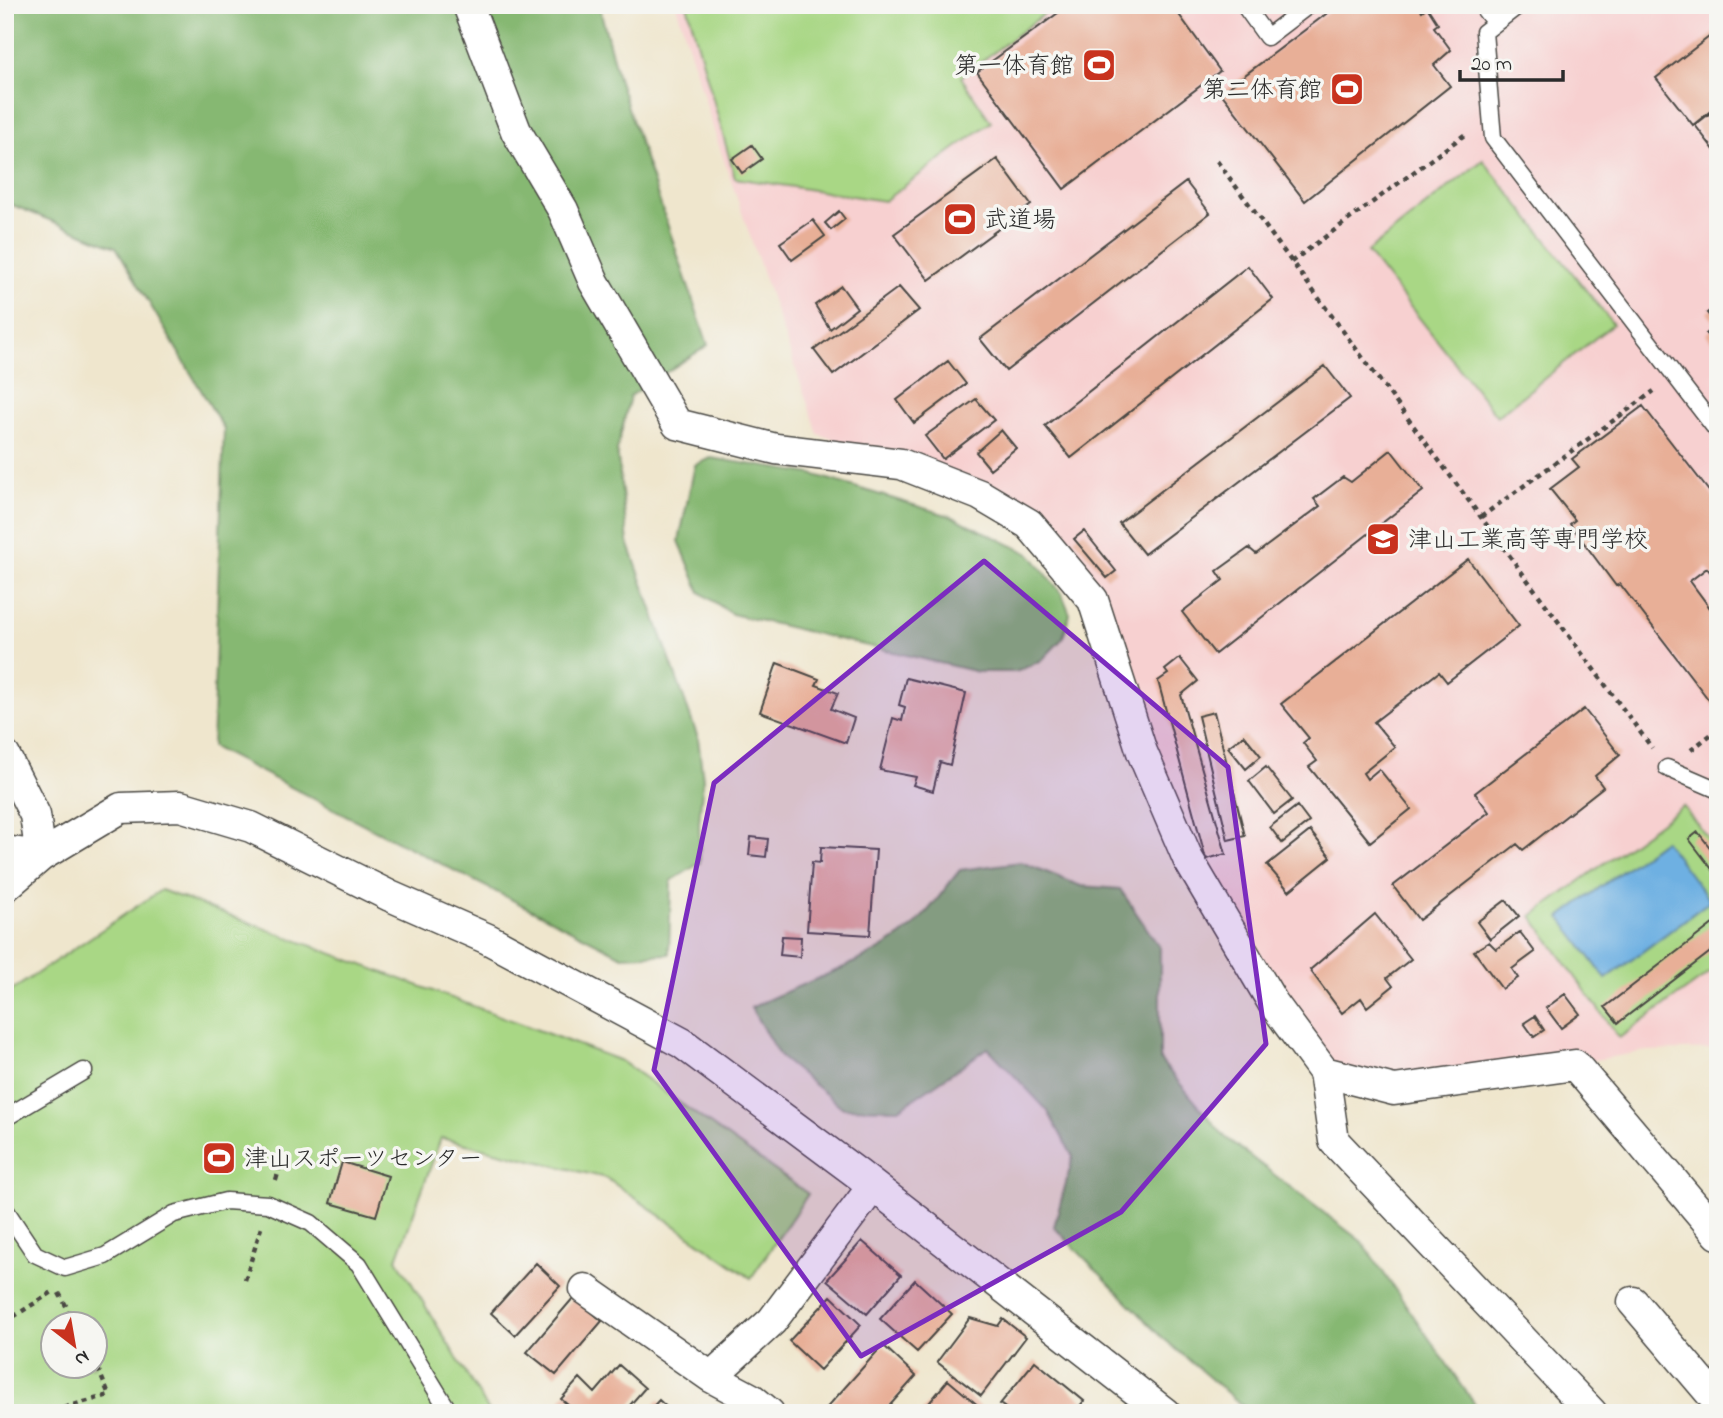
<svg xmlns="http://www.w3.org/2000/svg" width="1723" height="1418" viewBox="0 0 1723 1418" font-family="'Indie Flower','Klee One',sans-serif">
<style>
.built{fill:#f7d0d0}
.green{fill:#a9d785;stroke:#6a8158;stroke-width:2;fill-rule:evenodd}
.forest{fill:#86b872;stroke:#58724e;stroke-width:2}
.water{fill:#6eb0e2;stroke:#4c6e86;stroke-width:2}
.building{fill:#e8af97}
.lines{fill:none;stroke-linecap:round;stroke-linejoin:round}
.service-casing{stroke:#484743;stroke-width:19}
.minor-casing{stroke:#484743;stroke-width:33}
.path{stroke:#484743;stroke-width:4.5;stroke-dasharray:5 5;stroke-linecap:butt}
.service{stroke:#fff;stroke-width:16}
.minor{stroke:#fff;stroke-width:30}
.marked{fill:#7b2cbf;fill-opacity:0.2;stroke:#7b2cbf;stroke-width:5;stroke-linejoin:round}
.labels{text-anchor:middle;stroke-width:7;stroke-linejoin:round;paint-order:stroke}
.poi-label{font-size:24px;fill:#2b2b2b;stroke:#f6f6f2;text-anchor:start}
</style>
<rect width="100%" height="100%" fill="#f6f6f2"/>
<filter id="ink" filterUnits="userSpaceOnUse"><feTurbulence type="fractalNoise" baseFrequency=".0143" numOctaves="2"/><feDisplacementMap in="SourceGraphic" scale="14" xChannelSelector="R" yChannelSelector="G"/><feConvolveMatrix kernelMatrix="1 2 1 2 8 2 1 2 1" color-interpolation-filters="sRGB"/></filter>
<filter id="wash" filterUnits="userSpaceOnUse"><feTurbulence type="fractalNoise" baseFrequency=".00686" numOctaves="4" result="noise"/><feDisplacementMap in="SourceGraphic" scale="28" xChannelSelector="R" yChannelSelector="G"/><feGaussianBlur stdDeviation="1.57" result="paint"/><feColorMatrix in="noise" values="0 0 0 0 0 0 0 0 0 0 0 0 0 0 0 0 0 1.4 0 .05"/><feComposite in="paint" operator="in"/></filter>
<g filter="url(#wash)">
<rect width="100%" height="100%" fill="#efe6cd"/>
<path class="built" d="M676 5H1718V1049L1647 1051 1411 1092 1324 1072 1256 980 1066 553 942 478 818 434 716 137Z"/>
<path class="green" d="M687 5H1056L961 77 991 122 884 201 735 178Z
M1483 160 1613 324 1497 416 1367 252Z
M1683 806 1718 851V967L1619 1038 1532 916Z
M161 890 621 1061 808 1194 751 1278 606 1178 441 1138 397 1259 490 1413H5V995ZM52 1324H94V1366H52Z"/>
<path class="forest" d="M5 5H599L618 78 708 345 630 396 617 450 628 542 698 738 703 779 699 823 700 863 671 881 669 954 622 956 212 747 224 429 116 247 5 202Z
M711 458 812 474 953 517 1030 554 1062 594 1070 614 1063 638 1042 660 1016 672H978L732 614 700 592 679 541 695 465Z
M1021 862 1081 886 1120 889 1160 948V1060L1225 1137 1362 1242 1481 1413H1251L1163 1338 1054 1227 1073 1157 1047 1110 988 1048 899 1109 843 1108 780 1057 751 1008C801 982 866 965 911 928 929 913 944 889 960 870Z"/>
<path class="water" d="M1664 840 1710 901 1606 979 1560 917Z"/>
<g id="blocks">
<path class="building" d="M1069 5H1172L1220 71 1064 189 977 72Z
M1338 5H1418L1422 11 1427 7 1438 24 1434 27 1451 50 1434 65 1450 86 1305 201 1221 93Z
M1718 30V105L1693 125 1656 78Z
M1718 107V155L1695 125Z
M752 145 762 159 742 173 732 159Z
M997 159 1031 205 929 280 894 234Z
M1186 182 1210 213 1006 371 980 339Z
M839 211 845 219 831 230 825 223Z
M813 220 825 236 792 260 780 243Z
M1248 266 1273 299 1071 458 1045 426Z
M841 286 857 308 830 329 815 305Z
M899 287 919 310 833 375 814 350Z
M1718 305V349L1706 334 1717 325 1707 313Z
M948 361 966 384 914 423 897 400Z
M1325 366 1350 398 1144 554 1119 523Z
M976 399 994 420 943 459 925 436Z
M1643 406 1718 503V582L1707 568 1690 581 1710 608 1718 602V706L1715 708 1620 584 1616 586 1570 524 1575 520 1550 489 1579 467 1572 459Z
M1001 430 1016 448 990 469 976 452Z
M1391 450 1423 491 1215 654 1182 612 1223 580 1217 571 1249 548 1256 554 1320 506 1314 499 1343 477 1351 482Z
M1084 531 1116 571 1107 578 1074 539Z
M1468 559 1519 626 1447 682 1439 672 1374 722 1395 747 1363 773 1367 779 1379 769 1411 809 1370 842 1309 767 1317 761 1303 743 1309 738 1281 704Z
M1180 658 1198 681 1181 695 1226 854 1206 859 1158 681 1168 674 1165 670Z
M777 663 819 679 816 685 838 693 831 709 854 718 846 743 760 712Z
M906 678 966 693 950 765 940 762 933 791 913 785 916 777 880 770 893 718 902 721 905 707 899 705Z
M1584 709 1620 755 1595 776 1603 787 1523 850 1517 844 1419 920 1393 886 1489 812 1475 793Z
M1214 712 1245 836 1228 840 1198 716Z
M1244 735 1261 756 1246 769 1228 747Z
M1266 767 1292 800 1274 814 1249 781Z
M1297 806 1309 822 1282 843 1270 827Z
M1310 831 1331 857 1289 891 1267 865Z
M1698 832 1718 858V877L1689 839Z
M751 837 768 839 766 857 749 855Z
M821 847 876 850 870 935 807 931 812 862 820 863Z
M1506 900 1519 916 1490 939 1477 922Z
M1375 914 1411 959 1387 978 1393 986 1367 1007 1361 998 1342 1013 1310 970Z
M1718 920V946L1618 1023 1605 1007Z
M1520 932 1535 952 1512 969 1518 978 1502 989 1474 951 1489 942 1496 949Z
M782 936 801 937 800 957 780 955Z
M1565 994 1580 1014 1561 1028 1546 1008Z
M1535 1016 1544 1030 1534 1037 1524 1023Z
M342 1162 388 1176 376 1216 330 1203Z
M862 1241 901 1275 867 1314 827 1280Z
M536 1263 560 1286 515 1335 491 1313Z
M915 1280 952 1314 917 1352 880 1319Z
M831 1296 861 1325 820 1370 789 1341Z
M574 1297 602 1321 556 1375 527 1352Z
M970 1318 998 1326 1003 1319 1026 1337 981 1396 937 1362Z
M883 1345 916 1376 883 1413H822Z
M1035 1361 1084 1401 1074 1413H1012L1000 1404Z
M619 1365 645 1388 623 1413H577L561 1399 580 1378 595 1393Z
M948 1380 987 1413H921Z
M659 1400 673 1413H647Z"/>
</g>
</g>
<g filter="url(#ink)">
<use href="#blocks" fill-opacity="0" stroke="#484743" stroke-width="2"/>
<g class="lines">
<g class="service-casing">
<path id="service" d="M1244 5 1267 37 1309 5
M1481 5 1495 23
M1519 5 1484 32 1493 138 1718 432
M1667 768 1718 790
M5 1118 84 1071
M5 1209 35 1254 65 1268 105 1256 174 1214 226 1201 268 1204 311 1223 359 1264 450 1413"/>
</g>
<g class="minor-casing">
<path id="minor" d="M468 5 516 131 563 210 594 282 677 424 776 449 901 464 980 495 1029 524 1093 600 1142 752 1188 859 1273 1003 1324 1072 1394 1090 1575 1065 1718 1234
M5 756 35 815 41 856
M5 851 41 856
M5 887 41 856 121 808 180 806 251 827 390 896 488 939 682 1043 858 1174 1165 1413
M1324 1072 1334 1141 1592 1413
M585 1289 711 1377 772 1321 873 1186
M1633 1302 1718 1402
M711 1377 752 1399 769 1413"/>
</g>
<path class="path" d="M1217 161 1652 748
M1291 262 1467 133
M1481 517 1654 391
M1691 750 1718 729
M276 1180 283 1157
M245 1280 261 1228
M59 1293 76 1324
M5 1322 54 1291
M45 1413 109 1395 94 1359"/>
<use href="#service" class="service"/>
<use href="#minor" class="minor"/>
</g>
</g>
<path class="marked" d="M984 561 1228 767 1266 1044 1121 1212 861 1356 654 1070 714 783Z"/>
<defs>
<g id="stadium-square" transform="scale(1.75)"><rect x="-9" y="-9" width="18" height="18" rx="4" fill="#c8321e" stroke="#f6f6f2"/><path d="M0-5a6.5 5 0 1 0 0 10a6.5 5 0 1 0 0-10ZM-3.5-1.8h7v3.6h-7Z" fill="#fff"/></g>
<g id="university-square" transform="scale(1.75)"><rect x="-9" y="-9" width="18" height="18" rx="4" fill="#c8321e" stroke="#f6f6f2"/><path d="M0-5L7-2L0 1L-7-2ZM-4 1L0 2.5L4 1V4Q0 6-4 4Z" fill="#fff"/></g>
</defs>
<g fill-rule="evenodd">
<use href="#stadium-square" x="1099" y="65"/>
<use href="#stadium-square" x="1347" y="89"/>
<use href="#stadium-square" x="960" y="219"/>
<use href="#university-square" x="1383" y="539"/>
<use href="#stadium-square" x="219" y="1158"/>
</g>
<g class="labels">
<g class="poi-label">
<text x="1074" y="73" text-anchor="end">第一体育館</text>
<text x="1322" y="97" text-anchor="end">第二体育館</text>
<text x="984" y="227">武道場</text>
<text x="1408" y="547">津山工業高等専門学校</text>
<text x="244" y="1166">津山スポーツセンター</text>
</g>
</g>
<rect width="1723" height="1418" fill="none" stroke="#f6f6f2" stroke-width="28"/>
<g transform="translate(74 1345) rotate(149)"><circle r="33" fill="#f6f6f2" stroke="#a5a5a2" stroke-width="2"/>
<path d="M0-5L12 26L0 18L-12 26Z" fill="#c8321e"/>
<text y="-10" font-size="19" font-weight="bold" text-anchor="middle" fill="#2b2b2b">N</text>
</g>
<path d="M1460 70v10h103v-10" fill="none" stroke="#2b2b2b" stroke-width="3.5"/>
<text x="1471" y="70" font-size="21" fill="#2b2b2b" stroke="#f6f6f2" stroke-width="5" paint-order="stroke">20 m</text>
</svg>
